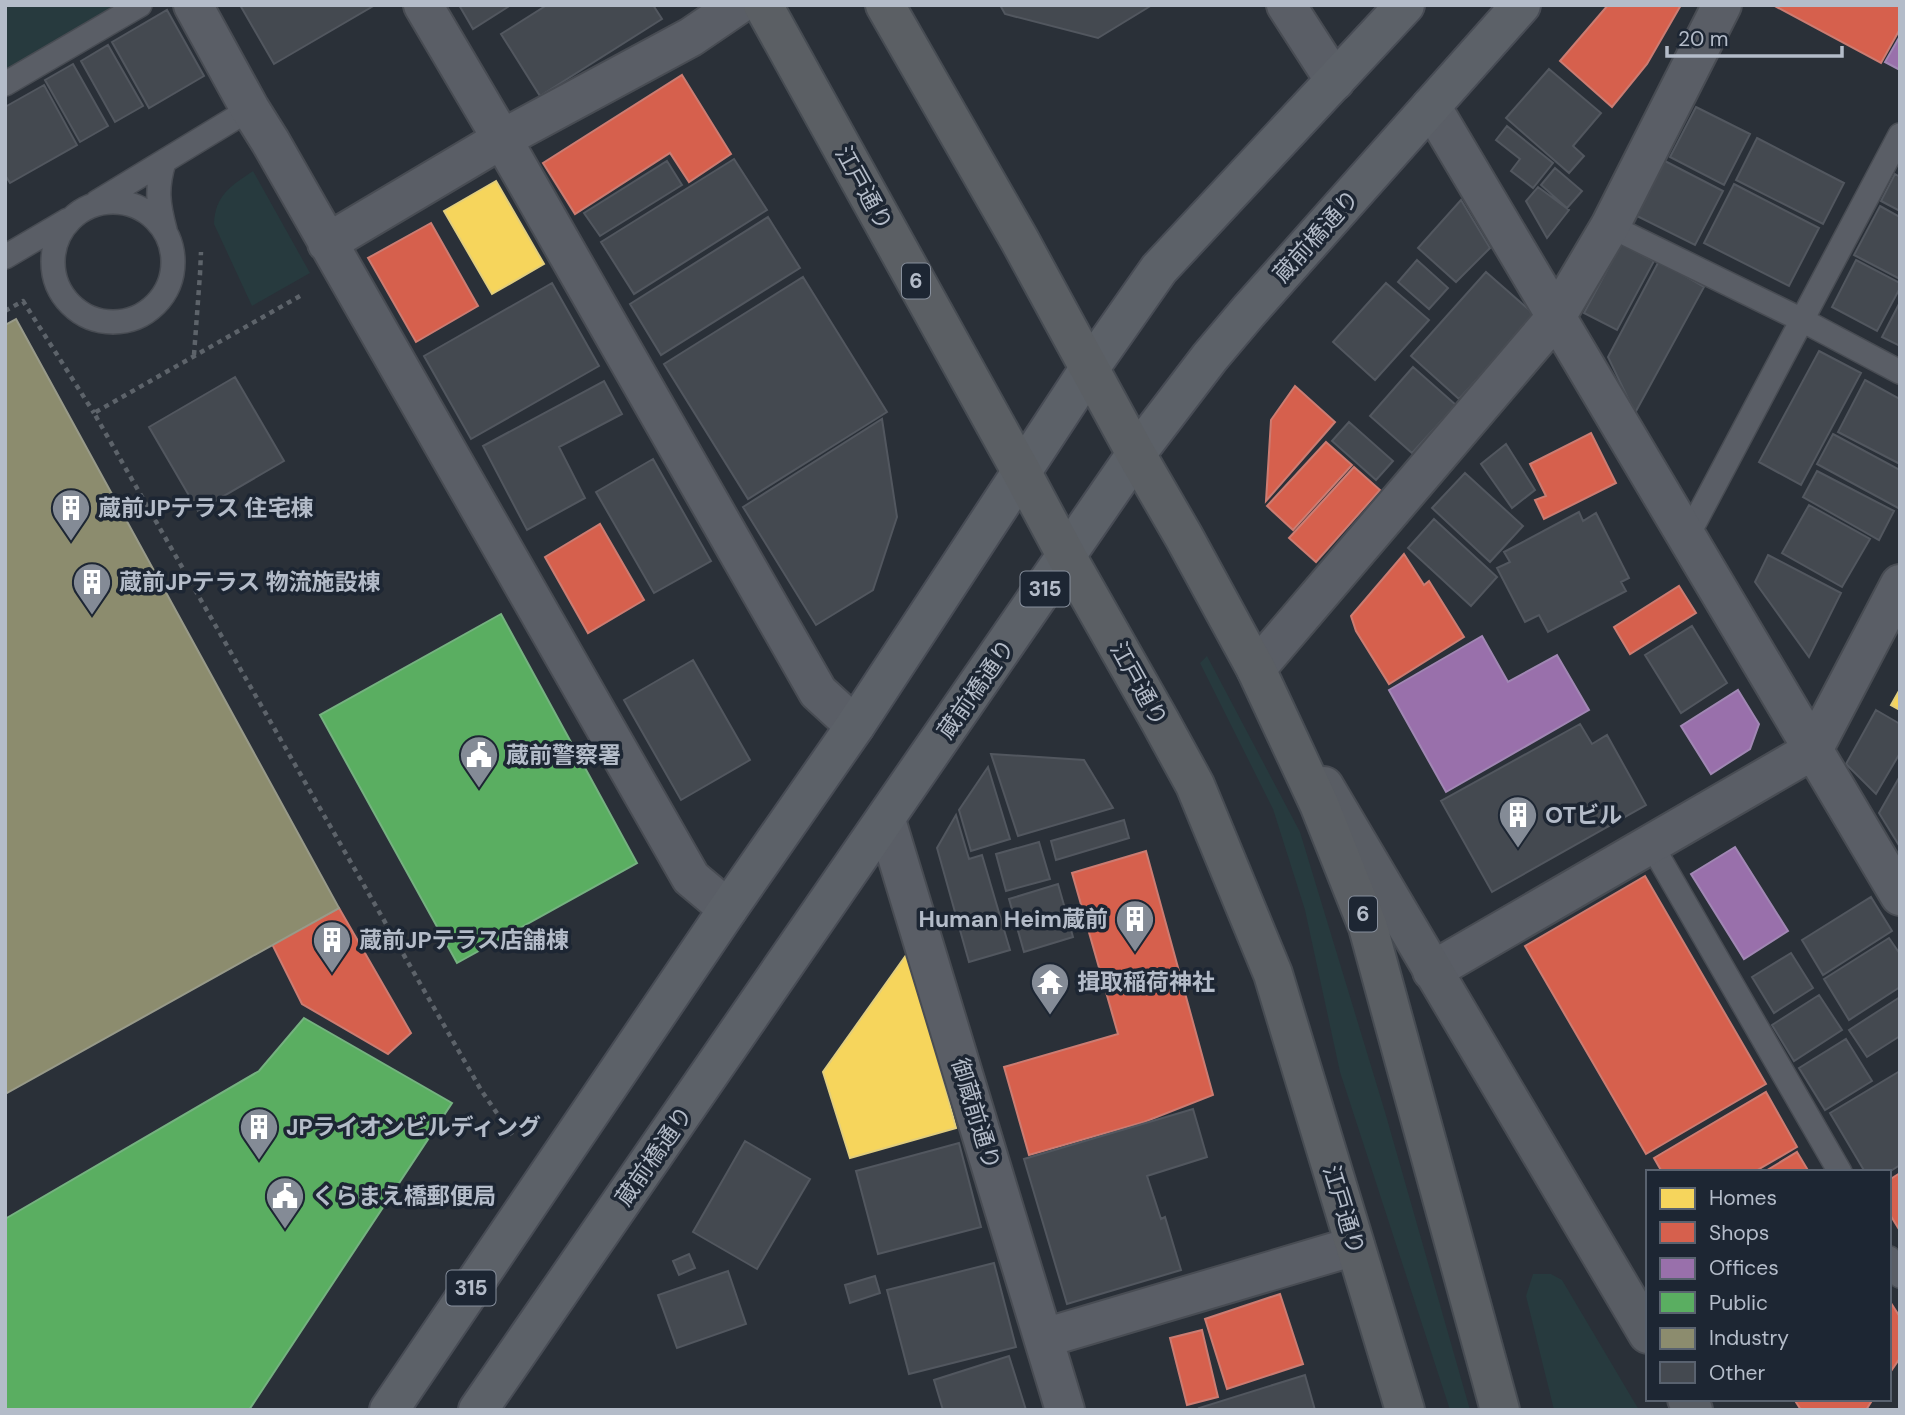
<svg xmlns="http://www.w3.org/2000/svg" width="1905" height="1415" viewBox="0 0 1905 1415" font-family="'DM Sans','Noto Sans JP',sans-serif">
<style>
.green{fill:#273a3e}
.homes{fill:#f6d55c;stroke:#e2ce7d;stroke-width:2}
.shops{fill:#d6604d;stroke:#cc7c72;stroke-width:2}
.offices{fill:#9970ab;stroke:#a187b4;stroke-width:2}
.public{fill:#5aae61;stroke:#75b280;stroke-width:2}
.industry{fill:#8c8c6e;stroke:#989a89;stroke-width:2}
.building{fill:#444950;stroke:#52575f;stroke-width:2}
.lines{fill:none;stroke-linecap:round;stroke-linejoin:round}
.service-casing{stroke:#484c53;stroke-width:26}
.minor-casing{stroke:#484c53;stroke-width:42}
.secondary-casing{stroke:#484c53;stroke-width:42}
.primary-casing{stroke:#484c55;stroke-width:42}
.trunk-casing{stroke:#474c53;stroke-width:42}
.path{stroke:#5d636a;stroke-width:4.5;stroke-dasharray:5 5;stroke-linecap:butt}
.service{stroke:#5a5e66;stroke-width:23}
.minor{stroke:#5a5e66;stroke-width:38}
.secondary{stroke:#595d64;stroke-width:38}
.primary{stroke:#5c6168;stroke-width:38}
.trunk{stroke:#5b5f64;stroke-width:38}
.labels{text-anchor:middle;stroke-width:7;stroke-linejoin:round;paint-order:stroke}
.shield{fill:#1d2633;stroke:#878f9c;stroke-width:2}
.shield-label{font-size:21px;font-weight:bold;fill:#b4bcc9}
.street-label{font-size:23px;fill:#b4bcc9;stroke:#1d2633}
.poi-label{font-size:23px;font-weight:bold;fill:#b4bcc9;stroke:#1d2633;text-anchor:start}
</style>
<rect width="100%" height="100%" fill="#2a3038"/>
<path class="green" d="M5 5H118L5 72Z
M253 171 310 273 252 306 214 224C215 195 231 186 253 171Z
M1207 656 1300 832 1385 1112 1470 1410H1450L1340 1072 1305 910 1273 809 1200 663Z
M1533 1274H1551L1562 1280 1639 1410H1554L1526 1296Z"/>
<path class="homes" d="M496 181 544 264 492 294 444 211Z
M17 326 251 751 11 885 5 874V333Z
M1900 689V710L1891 705Z
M909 951 956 1128 850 1158 823 1072Z"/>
<path class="shops" d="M1608 5H1681L1647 64 1612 107 1560 61Z
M1773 5H1900V29L1881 63Z
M682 75 731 154 689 182 670 153 575 214 543 163Z
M431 223 478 306 416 342 368 258Z
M1295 386 1335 422 1266 501 1271 420Z
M1591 433 1616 483 1544 519 1535 500 1546 496 1530 464Z
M1326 442 1352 465 1293 530 1267 506Z
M1354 467 1380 490 1316 562 1289 538Z
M600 524 644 600 588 633 545 557Z
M1404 554 1424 585 1429 581 1464 637 1389 684 1356 631 1351 616Z
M1679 586 1696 613 1630 654 1614 627Z
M1146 851 1213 1095 1144 1122 1029 1155 1004 1067 1118 1034 1072 873Z
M1645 876 1766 1084 1646 1154 1525 946Z
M339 908 411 1033 388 1054 302 1004 272 944Z
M1766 1092 1797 1147 1754 1172H1662L1654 1158Z
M1797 1152 1809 1172H1764Z
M1900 1173V1231L1889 1213V1180Z
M1280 1294 1303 1364 1227 1389 1205 1319Z
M1889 1300 1900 1317V1358L1889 1374Z
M1202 1330 1218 1397 1187 1405 1170 1338Z
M1794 1399H1873L1866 1410H1801Z"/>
<path class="offices" d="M1900 36V70L1885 62Z
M1482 636 1508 682 1557 655 1589 710 1446 792 1389 690Z
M1738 690 1759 724 1750 749 1711 774 1681 726Z
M1735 847 1788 931 1744 959 1691 874Z"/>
<path class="public" d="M501 614 637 863 457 963 320 715Z
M304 1018 452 1103 249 1410H5V1219L259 1071Z"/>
<path class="industry" d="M16 319 339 908 5 1094V325Z"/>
<path class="building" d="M240 5H375L274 64Z
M459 5H511L473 29Z
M547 5H653L662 19 540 96 501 34Z
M1000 5H1152L1098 38 1005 14Z
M167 10 204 76 149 108 112 42Z
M108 45 143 106 115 122 81 61Z
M73 64 108 126 80 142 45 80Z
M1549 69 1601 113 1573 146 1584 156 1569 173 1506 118Z
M44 85 77 145 10 183 5 175V107Z
M1696 107 1750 134 1724 185 1670 157Z
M1507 126 1553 163 1533 188 1511 171 1520 159 1496 140Z
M1757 138 1844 183 1823 224 1736 180Z
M734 159 767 210 634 294 601 242Z
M1663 160 1723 191 1695 245 1635 215Z
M667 161 682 185 600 236 584 213Z
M1555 168 1582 191 1567 208 1541 185Z
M1895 174 1900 177V211L1881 201Z
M1734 184 1819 228 1789 286 1704 243Z
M1538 187 1569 210 1547 238 1526 201Z
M1461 200 1490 248 1456 282 1418 248Z
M1880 206 1900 217V279L1854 255Z
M768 217 800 268 661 355 630 304Z
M1621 244 1654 261 1617 330 1584 313Z
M1417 260 1448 288 1429 309 1398 282Z
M1856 260 1900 283V288L1877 331 1832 307Z
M1659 261 1704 287 1635 413 1608 357Z
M1486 272 1535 315 1459 399 1411 356Z
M803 277 887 412 748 499 664 364Z
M552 283 599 366 471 439 424 356Z
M1386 283 1429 320 1375 380 1333 342Z
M1900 302V346L1882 337Z
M1819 351 1861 373 1801 485 1759 462Z
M1413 367 1456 405 1412 453 1370 416Z
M235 377 284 461 198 511 149 427Z
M1865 380 1900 399V464L1838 432Z
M604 381 622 414 559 447 585 498 527 530 483 446Z
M882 419 897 517 873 590 816 625 743 507Z
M1349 422 1393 461 1376 480 1332 441Z
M1833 434 1900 470V509L1817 464Z
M1506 444 1535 490 1512 508 1481 464Z
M653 459 711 561 654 593 596 492Z
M1817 471 1894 511 1879 540 1803 497Z
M1465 473 1523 526 1490 562 1432 508Z
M1809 505 1870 539 1842 587 1782 553Z
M1579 512 1583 521 1596 513 1629 578 1621 582 1626 591 1548 632 1539 615 1525 622 1497 568 1510 562 1504 552Z
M1434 519 1497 577 1471 606 1408 548Z
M1768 555 1841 593 1809 657 1755 582Z
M1692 626 1727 683 1681 713 1645 655Z
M693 660 750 760 681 800 624 700Z
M1876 710 1900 724V753L1876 794 1846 764Z
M1580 724 1592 744 1607 735 1646 805 1492 892 1441 801Z
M991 754 1084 760 1113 808 1018 836Z
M988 767 1010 839 971 851 959 810Z
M1900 776V847L1879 813Z
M956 815 969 859 982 855 1010 950 969 962 937 848Z
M1124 820 1129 838 1056 860 1051 841Z
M1039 842 1050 879 1006 891 996 854Z
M1058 884 1073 937 1024 952 1009 899Z
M1871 897 1892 931 1823 975 1802 940Z
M1889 938 1900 954V987L1849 1020 1824 979Z
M1791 953 1813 988 1774 1013 1752 977Z
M1819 995 1842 1030 1794 1061 1772 1025Z
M1900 997V1036L1867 1057 1849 1030Z
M1846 1039 1872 1081 1825 1110 1799 1068Z
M1900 1071V1165L1889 1172H1865L1830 1113Z
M1193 1109 1207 1157 1147 1176 1161 1219 1165 1217 1181 1270 1067 1304 1024 1159Z
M745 1141 810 1179 757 1269 693 1232Z
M959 1143 981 1227 878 1254 856 1171Z
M689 1254 695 1268 679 1275 673 1261Z
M994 1263 1016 1347 909 1374 887 1290Z
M728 1271 746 1324 677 1348 658 1295Z
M875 1276 880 1293 850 1303 845 1285Z
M1009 1356 1026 1410H943L934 1380Z
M1305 1375 1315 1410H1200L1199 1408Z"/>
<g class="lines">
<g class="service-casing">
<path id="service" d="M5 84 140 5
M164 162C156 188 158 204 165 230
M97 202 250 109
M53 262a60 60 0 1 1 120 0a60 60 0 1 1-120 0Z
M1610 226 1802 320 1900 372
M5 257 68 220
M1687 537 1900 135
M1651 844 1840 1172
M1889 1258 1900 1276"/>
</g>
<g class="minor-casing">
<path id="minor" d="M193 5 250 109 270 141 691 878 728 909
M423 5 502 139 818 692 855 726
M1286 5 1335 81
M1431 106 1900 896
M327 243 502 139 691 37 738 5
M1256 669 1556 317 1610 226 1722 5
M886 820 1065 1410
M1432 971 1813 750 1900 584
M1044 1338 1355 1246"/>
</g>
<g class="secondary-casing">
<path id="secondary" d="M1324 786 1648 1334
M1687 1399 1693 1410"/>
</g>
<g class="primary-casing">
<path id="primary" d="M389 1410 728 909 855 726 1089 369 1159 269 1405 5
M478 1410 1136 454 1210 357 1248 312 1521 5"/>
</g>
<g class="trunk-casing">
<path id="trunk" d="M763 5 1021 471 1067 557 1160 721 1195 785 1273 974 1405 1410
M885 5 1019 239 1136 454 1184 537 1256 669 1319 804 1368 927 1500 1410"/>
</g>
<path class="path" d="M300 296 94 413 481 1090 512 1135
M5 311 23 301 94 413
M194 355 200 274 201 252"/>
<use href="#service" class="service"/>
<use href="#minor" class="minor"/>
<use href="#secondary" class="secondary"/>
<use href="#primary" class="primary"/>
<use href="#trunk" class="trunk"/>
</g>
<defs>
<g id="building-pin" transform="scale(2.0125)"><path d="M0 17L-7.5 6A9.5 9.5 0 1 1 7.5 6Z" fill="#848b96" stroke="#1d2633"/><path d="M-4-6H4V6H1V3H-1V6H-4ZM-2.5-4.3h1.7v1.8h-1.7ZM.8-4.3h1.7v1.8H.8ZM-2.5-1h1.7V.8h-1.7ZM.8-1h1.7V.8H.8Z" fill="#fff"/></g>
<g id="civic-pin" transform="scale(2.0125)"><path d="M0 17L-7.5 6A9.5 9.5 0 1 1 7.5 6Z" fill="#848b96" stroke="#1d2633"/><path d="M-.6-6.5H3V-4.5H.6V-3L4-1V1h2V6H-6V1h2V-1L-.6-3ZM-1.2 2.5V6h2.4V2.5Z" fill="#fff"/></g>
<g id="temple-pin" transform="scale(2.0125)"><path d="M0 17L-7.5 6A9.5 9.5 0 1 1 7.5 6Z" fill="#848b96" stroke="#1d2633"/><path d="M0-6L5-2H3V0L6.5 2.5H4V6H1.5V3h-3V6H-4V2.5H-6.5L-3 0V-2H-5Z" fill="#fff"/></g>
</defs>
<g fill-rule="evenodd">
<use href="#building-pin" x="71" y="508"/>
<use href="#building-pin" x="92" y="582"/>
<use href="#civic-pin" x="479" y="755"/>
<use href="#building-pin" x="1518" y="815"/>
<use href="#building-pin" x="1135" y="919"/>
<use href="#building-pin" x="332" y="940"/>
<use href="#temple-pin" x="1050" y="982"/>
<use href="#building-pin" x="259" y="1127"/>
<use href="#civic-pin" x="285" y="1196"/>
</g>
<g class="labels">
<g class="shield">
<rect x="902" y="263.5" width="28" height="35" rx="5"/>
<rect x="1020.5" y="571.5" width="49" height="35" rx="5"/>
<rect x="1349" y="896.5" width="28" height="35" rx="5"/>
<rect x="446.5" y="1270.5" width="49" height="35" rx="5"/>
</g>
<g class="shield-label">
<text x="916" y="288">6</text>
<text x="1045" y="596">315</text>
<text x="1363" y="921">6</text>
<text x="471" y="1295">315</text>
</g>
<g class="street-label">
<text transform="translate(864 188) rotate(61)" y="8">江戸通り</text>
<text transform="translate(1316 236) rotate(-48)" y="8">蔵前橋通り</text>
<text transform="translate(1139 684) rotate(61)" y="8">江戸通り</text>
<text transform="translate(976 689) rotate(-55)" y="8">蔵前橋通り</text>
<text transform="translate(976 1114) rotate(73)" y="8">御蔵前通り</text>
<text transform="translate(654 1156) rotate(-55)" y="8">蔵前橋通り</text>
<text transform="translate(1344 1210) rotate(73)" y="8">江戸通り</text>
</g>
<g class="poi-label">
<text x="98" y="516">蔵前JPテラス 住宅棟</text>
<text x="119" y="590">蔵前JPテラス 物流施設棟</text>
<text x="506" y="763">蔵前警察署</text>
<text x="1545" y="823">OTビル</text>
<text x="1108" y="927" text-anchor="end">Human Heim蔵前</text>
<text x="359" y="948">蔵前JPテラス店舗棟</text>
<text x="1077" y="990">揖取稲荷神社</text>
<text x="286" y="1135">JPライオンビルディング</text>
<text x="312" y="1204">くらまえ橋郵便局</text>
</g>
</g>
<rect width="1905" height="1415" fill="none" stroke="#b4bcc9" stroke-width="14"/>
<rect x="1646" y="1170" width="245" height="231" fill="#1d2633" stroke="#59626f" stroke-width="2"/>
<rect x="1660" y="1188" width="35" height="21" fill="#f6d55c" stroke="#59626f" stroke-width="2"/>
<text x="1709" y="1205" font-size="21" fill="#b4bcc9">Homes</text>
<rect x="1660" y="1222" width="35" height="21" fill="#d6604d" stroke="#59626f" stroke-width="2"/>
<text x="1709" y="1240" font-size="21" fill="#b4bcc9">Shops</text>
<rect x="1660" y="1258" width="35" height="21" fill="#9970ab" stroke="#59626f" stroke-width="2"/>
<text x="1709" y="1275" font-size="21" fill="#b4bcc9">Offices</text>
<rect x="1660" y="1292" width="35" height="21" fill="#5aae61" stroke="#59626f" stroke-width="2"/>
<text x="1709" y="1310" font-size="21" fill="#b4bcc9">Public</text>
<rect x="1660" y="1328" width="35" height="21" fill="#8c8c6e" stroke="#59626f" stroke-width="2"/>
<text x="1709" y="1345" font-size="21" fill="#b4bcc9">Industry</text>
<rect x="1660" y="1362" width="35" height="21" fill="#444950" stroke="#59626f" stroke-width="2"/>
<text x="1709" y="1380" font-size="21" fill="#b4bcc9">Other</text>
<path d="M1667 46v10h175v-10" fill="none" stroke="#b4bcc9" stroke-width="3.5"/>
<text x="1678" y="46" font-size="21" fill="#b4bcc9" stroke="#1d2633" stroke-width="5" paint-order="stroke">20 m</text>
</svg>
